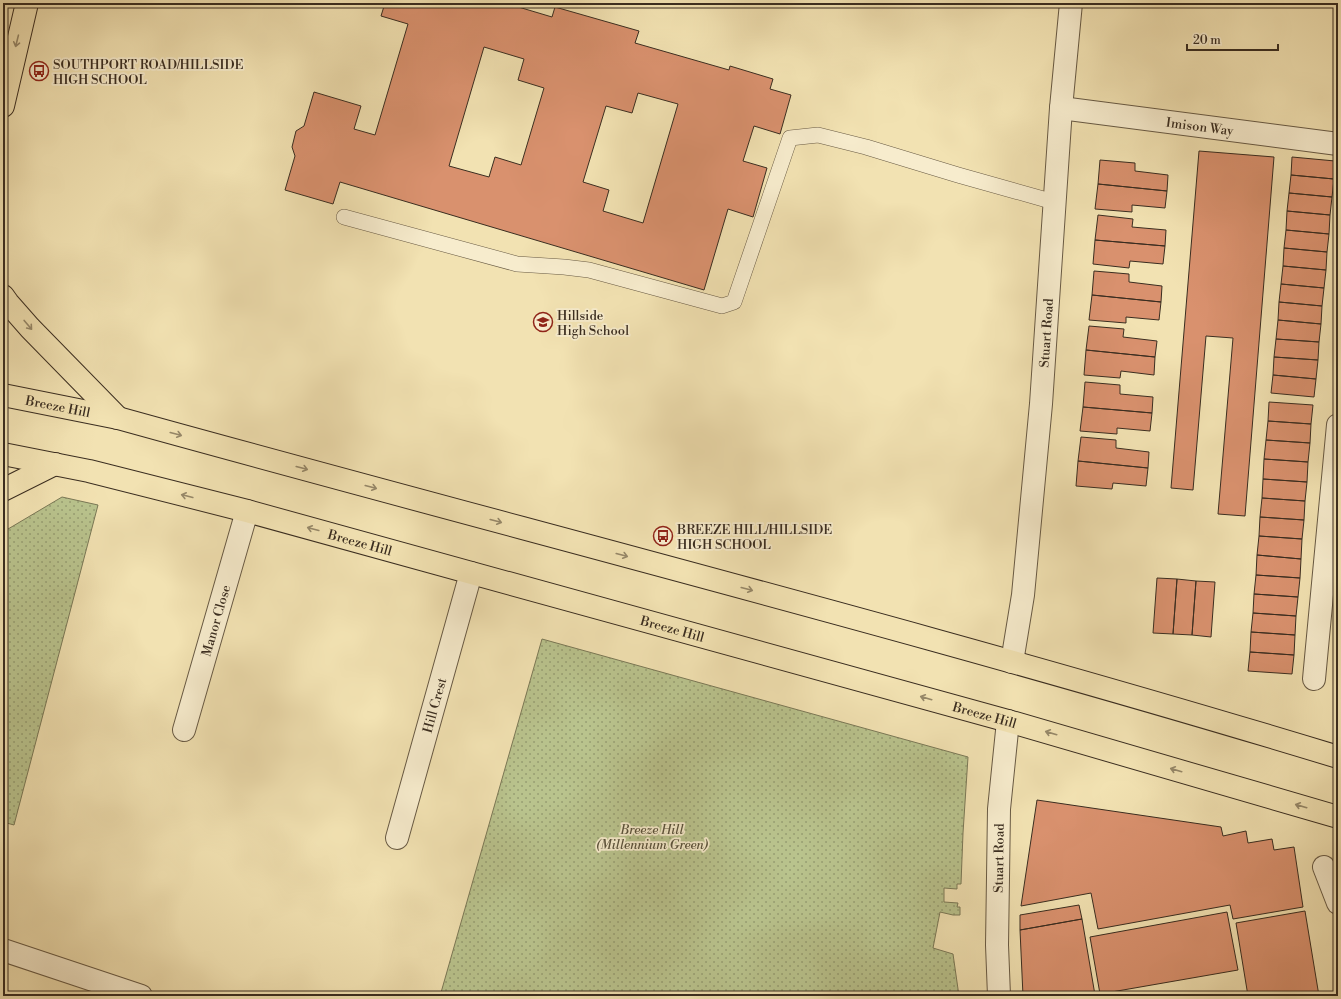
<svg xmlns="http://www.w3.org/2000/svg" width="1341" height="999" viewBox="0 0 1341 999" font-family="'Libre Bodoni',serif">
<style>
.grass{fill:url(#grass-dots);stroke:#7a7856}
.building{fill:#d9916e;stroke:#3a2d20;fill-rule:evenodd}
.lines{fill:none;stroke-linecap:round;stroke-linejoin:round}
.lane-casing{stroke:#685a44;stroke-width:16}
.street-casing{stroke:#685a44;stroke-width:24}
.primary-casing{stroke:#3a2d20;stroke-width:24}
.highway-casing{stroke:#3a2d20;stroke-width:24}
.lane{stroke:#f7eccd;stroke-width:15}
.street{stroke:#f7eccd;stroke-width:22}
.primary{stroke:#f2e2b2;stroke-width:22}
.highway{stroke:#f2e2b2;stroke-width:22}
.oneway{stroke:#968869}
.labels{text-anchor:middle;stroke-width:3.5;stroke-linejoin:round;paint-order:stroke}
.poi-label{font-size:13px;fill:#3a2d20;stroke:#f7eccd;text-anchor:start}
.street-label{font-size:13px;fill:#3a2d20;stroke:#f7eccd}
.park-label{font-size:13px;font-style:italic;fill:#5a523b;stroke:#f7eccd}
</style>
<defs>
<pattern id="grass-dots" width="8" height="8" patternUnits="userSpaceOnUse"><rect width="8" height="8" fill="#b9c38d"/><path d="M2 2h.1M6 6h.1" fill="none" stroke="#979f73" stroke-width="1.8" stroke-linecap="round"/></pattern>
</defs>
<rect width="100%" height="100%" fill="#f2e2b2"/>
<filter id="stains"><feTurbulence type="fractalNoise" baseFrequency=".005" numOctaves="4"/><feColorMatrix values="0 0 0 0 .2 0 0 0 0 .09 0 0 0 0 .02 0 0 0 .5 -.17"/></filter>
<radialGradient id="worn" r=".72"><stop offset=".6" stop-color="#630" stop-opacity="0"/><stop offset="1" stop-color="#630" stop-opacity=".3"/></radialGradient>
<path class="grass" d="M62 497 98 505 14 825 3 822V532Z
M542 639 968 757 963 833 961 884H957V889L944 888V902L958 903 957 907H960V915H953L940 912 933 948 953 954 959 996H440Z"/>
<path class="building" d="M385 3H505L552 17 555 7 639 31 635 43 729 70 730 66 773 79 770 89 791 95 780 134 754 126 743 161 767 168 753 217 728 209 704 290 340 182 333 204 285 190 295 156 292 147 296 131 304 126 314 92 361 106 354 129 375 135 408 24 381 16ZM484 47 524 59 518 80 544 88 521 165 495 157 489 177 449 166ZM638 93 678 104 643 223 603 211 609 190 583 182 606 106 632 113Z
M1199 151 1274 157 1245 516 1218 514 1233 338 1206 336 1193 490 1171 488Z
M1292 157 1335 161 1334 179 1291 175Z
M1100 160 1135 163V171L1168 175 1167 191 1098 184Z
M1291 175 1334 179 1332 197 1289 193Z
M1098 184 1167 191 1165 208 1132 205V212L1095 209Z
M1289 193 1332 197 1330 215 1287 211Z
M1287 211 1330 215 1329 234 1286 230Z
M1098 215 1133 219 1132 227 1166 230 1165 246 1095 240Z
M1286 230 1329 234 1327 252 1284 248Z
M1095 240 1165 246 1163 264 1130 261 1129 268 1093 264Z
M1284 248 1327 252 1326 270 1283 266Z
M1283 266 1326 270 1324 288 1281 284Z
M1094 271 1129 274V282L1162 286 1161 302 1092 295Z
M1281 284 1324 288 1322 306 1279 302Z
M1092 295 1161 302 1159 320 1126 317V323L1089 320Z
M1279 302 1322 306 1321 324 1278 320Z
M1278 320 1321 324 1319 342 1276 339Z
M1089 326 1124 329 1123 337 1157 341 1155 357 1086 350Z
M1276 339 1319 342 1318 360 1274 357Z
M1086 350 1155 357 1154 375 1121 371 1120 378 1084 375Z
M1274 357 1318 360 1316 379 1273 375Z
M1273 375 1316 379 1314 397 1271 393Z
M1085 382 1120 385V394L1153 397 1152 413 1083 407Z
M1269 402 1313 405 1311 424 1268 421Z
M1083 407 1152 413 1150 431 1117 428V434L1080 431Z
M1268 421 1311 424 1310 443 1266 440Z
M1081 437 1116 440V448L1149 452 1148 468 1078 461Z
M1266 440 1310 443 1308 462 1264 459Z
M1264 459 1308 462 1307 482 1263 479Z
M1078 461 1148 468 1146 486 1113 483 1112 489 1076 486Z
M1263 479 1307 482 1305 501 1262 498Z
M1262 498 1305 501 1304 520 1260 517Z
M1260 517 1304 520 1302 539 1259 536Z
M1259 536 1302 539 1301 559 1257 555Z
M1257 555 1301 559 1300 578 1256 575Z
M1256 575 1300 578 1298 597 1254 594Z
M1157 578 1177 579 1173 634 1153 633Z
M1177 579 1196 581 1192 635 1173 634Z
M1196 581 1215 582 1211 637 1192 635Z
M1254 594 1298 597 1296 616 1253 613Z
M1253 613 1296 616 1295 635 1251 632Z
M1251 632 1295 635 1294 655 1250 652Z
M1250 652 1294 655 1292 674 1248 671Z
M1037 800 1221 827 1223 836 1246 831 1248 843 1272 839 1274 850 1294 847 1303 907 1233 919 1230 905 1098 929 1091 893 1021 906Z
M1079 905 1082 919 1020 930V915Z
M1305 911 1319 996H1248L1236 923Z
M1227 912 1238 970 1100 994 1090 937Z
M1082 919 1095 995 1023 996 1020 930Z"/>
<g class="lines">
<g class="lane-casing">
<path id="lane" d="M344 217 517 264 564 267 589 270 722 306 734 302 790 138 818 135 866 147 958 175 1054 202"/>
</g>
<g class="street-casing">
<g id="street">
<path id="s1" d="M1061 108 1338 144"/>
<path id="s2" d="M1012 662 1023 595 1041 404 1061 108 1071 3"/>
<path d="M1314 679 1338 425"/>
<path id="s3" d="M184 730 247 511"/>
<path id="s4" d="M397 838 471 573"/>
<path d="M1324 867 1338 903"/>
<path d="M3 950 141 996"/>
<path id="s5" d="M999 996 997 945 999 809 1008 721"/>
</g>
</g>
<g class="primary-casing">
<path id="primary" d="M3 106 27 3
M3 296 8 303 30 328 118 418
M3 490 55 464"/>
</g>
<g class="highway-casing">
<g id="highway">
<path id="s6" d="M3 395 118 418C525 531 934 634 1338 757"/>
<path id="s7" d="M3 454 89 471 247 511 1008 721 1338 817"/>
</g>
</g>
<use href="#lane" class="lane"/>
<use href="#street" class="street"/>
<use href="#primary" class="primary"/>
<use href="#highway" class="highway"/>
</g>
<defs><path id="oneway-shaft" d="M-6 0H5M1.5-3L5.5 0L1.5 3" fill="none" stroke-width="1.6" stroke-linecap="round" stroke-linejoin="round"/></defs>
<g class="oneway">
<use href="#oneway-shaft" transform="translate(17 41) rotate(104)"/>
<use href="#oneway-shaft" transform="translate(28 325) rotate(50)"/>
<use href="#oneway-shaft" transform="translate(176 434) rotate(15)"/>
<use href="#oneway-shaft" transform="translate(302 468) rotate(15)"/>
<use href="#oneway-shaft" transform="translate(371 487) rotate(15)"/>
<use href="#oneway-shaft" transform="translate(187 496) rotate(-166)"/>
<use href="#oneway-shaft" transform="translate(496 521) rotate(15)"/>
<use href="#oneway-shaft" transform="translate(313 529) rotate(-165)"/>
<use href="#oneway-shaft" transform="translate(622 555) rotate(15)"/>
<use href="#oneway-shaft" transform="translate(747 589) rotate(15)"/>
<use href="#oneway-shaft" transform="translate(926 698) rotate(-164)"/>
<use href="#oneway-shaft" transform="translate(1051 733) rotate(-164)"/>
<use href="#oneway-shaft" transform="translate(1176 770) rotate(-164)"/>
<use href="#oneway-shaft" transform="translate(1301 806) rotate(-164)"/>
</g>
<defs>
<g id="bus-ring" transform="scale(1)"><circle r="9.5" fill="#f7eccd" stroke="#8f2418" stroke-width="1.5"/><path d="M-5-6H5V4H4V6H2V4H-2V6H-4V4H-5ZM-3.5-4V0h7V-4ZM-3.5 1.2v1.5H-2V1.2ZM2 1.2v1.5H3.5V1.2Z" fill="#8f2418"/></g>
<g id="school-ring" transform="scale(1)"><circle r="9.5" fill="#f7eccd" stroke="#8f2418" stroke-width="1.5"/><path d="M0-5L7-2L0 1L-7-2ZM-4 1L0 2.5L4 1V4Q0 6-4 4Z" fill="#8f2418"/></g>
</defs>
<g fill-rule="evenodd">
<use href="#bus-ring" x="39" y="71"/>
<use href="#school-ring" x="543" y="322"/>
<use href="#bus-ring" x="663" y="536"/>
</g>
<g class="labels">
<g class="poi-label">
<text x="53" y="69">SOUTHPORT ROAD/HILLSIDE<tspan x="53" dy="15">HIGH SCHOOL</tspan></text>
<text x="557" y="320">Hillside<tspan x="557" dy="15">High School</tspan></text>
<text x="677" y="534">BREEZE HILL/HILLSIDE<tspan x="677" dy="15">HIGH SCHOOL</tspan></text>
</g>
<g class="street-label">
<text dy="5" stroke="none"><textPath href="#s1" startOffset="140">Imison Way</textPath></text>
<text dy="5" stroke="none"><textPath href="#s2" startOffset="331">Stuart Road</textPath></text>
<text dy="5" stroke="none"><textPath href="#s6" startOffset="56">Breeze Hill</textPath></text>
<text dy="5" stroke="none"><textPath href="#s7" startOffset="368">Breeze Hill</textPath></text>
<text dy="5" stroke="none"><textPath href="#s3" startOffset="114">Manor Close</textPath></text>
<text dy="5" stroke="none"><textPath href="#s7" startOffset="692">Breeze Hill</textPath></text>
<text dy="5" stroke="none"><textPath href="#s4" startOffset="138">Hill Crest</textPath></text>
<text dy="5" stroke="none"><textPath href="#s7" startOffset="1016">Breeze Hill</textPath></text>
<text dy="5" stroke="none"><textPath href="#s5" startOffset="138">Stuart Road</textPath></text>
</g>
<g class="park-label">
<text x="652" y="834">Breeze Hill<tspan x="652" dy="15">(Millennium Green)</tspan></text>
</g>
</g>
<rect width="1341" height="999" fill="none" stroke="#f2e2b2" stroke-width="16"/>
<rect x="4" y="4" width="1333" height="991" fill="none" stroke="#3a2d20" stroke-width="2"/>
<rect x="8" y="8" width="1325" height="983" fill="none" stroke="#3a2d20"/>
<path d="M1187 44v6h91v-6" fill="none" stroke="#3a2d20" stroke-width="2"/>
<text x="1193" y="44" font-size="12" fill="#3a2d20" stroke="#f7eccd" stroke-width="3" paint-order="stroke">20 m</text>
<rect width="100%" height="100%" filter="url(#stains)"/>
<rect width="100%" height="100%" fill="url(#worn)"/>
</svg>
